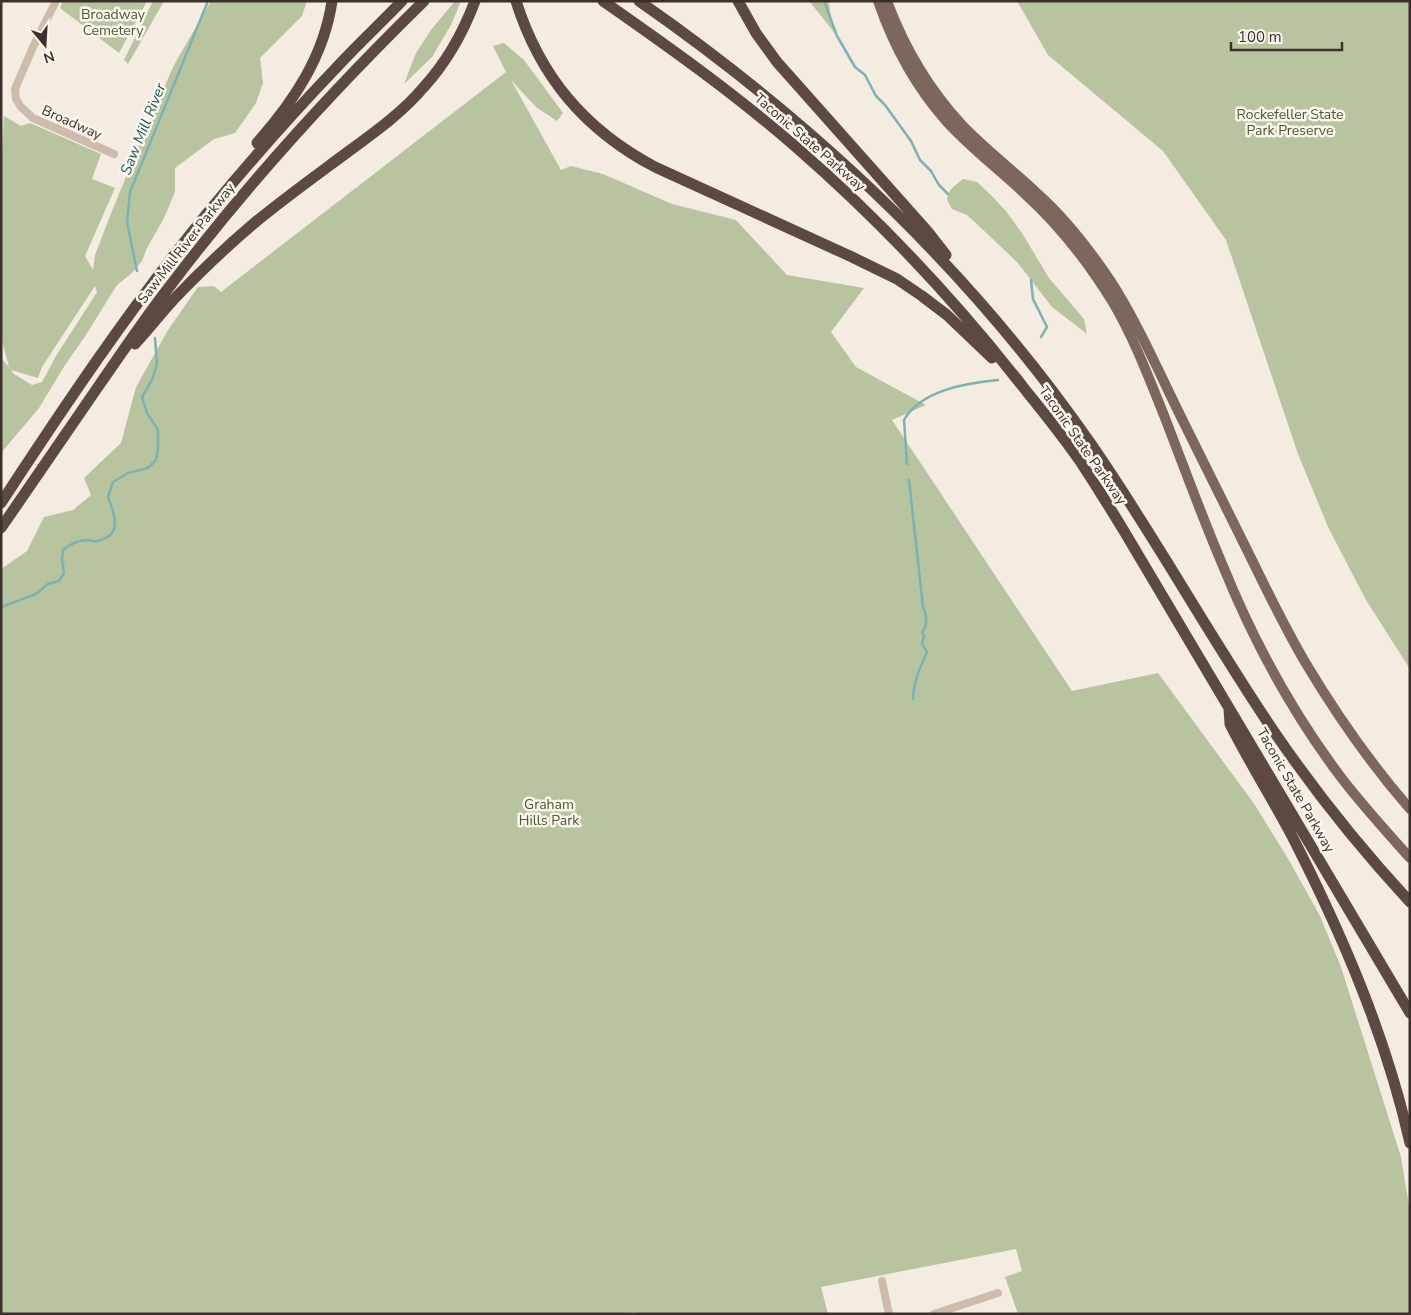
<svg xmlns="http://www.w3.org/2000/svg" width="1411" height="1315" viewBox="0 0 1411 1315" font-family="'Nunito Sans',sans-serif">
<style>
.green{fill:#b8c4a0;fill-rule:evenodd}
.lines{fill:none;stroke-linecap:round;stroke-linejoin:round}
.stream{stroke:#7fb0b2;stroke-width:2.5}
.minor{stroke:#cdbbac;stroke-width:8}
.major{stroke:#7d675c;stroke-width:10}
.highway{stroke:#5c4a42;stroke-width:11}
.labels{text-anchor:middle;stroke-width:5;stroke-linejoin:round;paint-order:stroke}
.park-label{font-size:14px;fill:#4a5a2e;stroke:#fbf5ee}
.street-label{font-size:14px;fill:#3b302b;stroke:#fbf5ee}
.water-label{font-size:15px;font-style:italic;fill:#1f5a5e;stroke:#fbf5ee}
</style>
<rect width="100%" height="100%" fill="#f4ebe1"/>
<path class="green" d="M63 1H147L119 53 60 8Z
M153 1H164L128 64 124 60Z
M211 1H307L302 16 260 58 263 83 256 103 235 133 214 139 175 168V192L164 218 147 248 142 261 132 273 117 285 84 338 65 365 39 408 1 453V355L3 360 9 367 1 337V176L4 116 21 126 30 123 101 154 92 179 115 188 85 256 93 270 95 255 110 216 139 145 174 65ZM95 286 97 292 56 356 42 382 32 385 14 374 11 370 38 378 42 367Z
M455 1H461L451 25 432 57 404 84 416 53 431 30Z
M808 1H829L830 12 837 36 810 2Z
M1017 1H1410V669L1366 600 1329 529 1298 454 1226 240 1163 151 1048 55Z
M504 43 524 60 563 113 557 121 536 107 511 80 561 170 571 166 603 174 672 204 736 220 787 275 864 288 831 332 856 367 926 405 892 420 1072 691 1158 673 1255 805 1290 862 1320 916 1341 967 1401 1157 1410 1212V1314H1018L1005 1277 1022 1271 1016 1249 821 1287 828 1314H637L636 1312 619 1314H1V569L27 551 44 517 73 510 91 495 84 478 121 443 136 387 168 330 198 287 214 286 221 292 506 72 493 46Z
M963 179 977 182 991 195 1005 210 1022 233 1049 278 1084 319 1087 334 1052 307 1017 262 978 225 967 215 952 209 947 200 948 194 952 188Z"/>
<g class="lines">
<path class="stream" d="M824 1 837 36 855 67 865 75 876 96 885 105 911 141 920 160 931 171 939 185 948 194
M137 271 127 222 130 192 208 1
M1031 280 1033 299 1047 327 1041 337
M907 464 904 420C921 390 967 383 998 380
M909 480 923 607C927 615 928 625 922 632L924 636 922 644 927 652 918 673 914 688 913 699
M1 607 36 594 48 584 59 581 64 573 62 558 63 550C69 545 76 541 85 540 88 540 93 542 97 541 123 536 115 515 108 497L113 482 128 473 148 468 156 460 158 448V430L147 413 142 397 152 380 157 364 155 338"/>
<path class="minor" d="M56 1 33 47 15 89 16 99 21 107 33 118 114 154
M882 1281 889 1314
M934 1314 998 1293"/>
<path class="major" d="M878 1C893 45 915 86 946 121 970 148 999 169 1025 194 1059 225 1088 262 1112 301 1134 338 1149 378 1165 418 1184 467 1202 517 1223 566 1253 640 1292 712 1340 776 1362 805 1386 831 1410 858
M887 1C904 47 929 89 962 125 986 150 1014 171 1038 194 1066 219 1089 249 1110 280 1139 325 1160 375 1184 423 1206 468 1229 513 1251 558 1268 593 1285 628 1305 662 1336 714 1370 763 1410 809"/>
<path class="highway" d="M516 1C540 77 585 130 655 167L852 257 897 279 922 296 947 315 992 358
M603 1C669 47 735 94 796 147 881 221 958 303 1027 392 1045 414 1063 437 1080 461 1095 484 1110 508 1124 531L1410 1013
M639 1C814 123 969 268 1091 444 1156 538 1211 639 1275 733 1316 793 1361 849 1410 902
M738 1 756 33 777 62 928 232 946 255
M257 143C293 102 324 57 332 1
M135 344C149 329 161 313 175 298 200 272 225 248 252 225 282 200 314 177 345 154 372 134 401 114 423 88 446 63 463 33 475 1
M1 503C65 405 131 307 205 216 247 165 290 116 336 68 357 45 380 24 402 1
M1 528C34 480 67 432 100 384 123 351 145 318 170 286 247 184 333 90 424 1
M1229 709 1230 724C1249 762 1272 798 1292 836 1342 934 1386 1036 1410 1143"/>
</g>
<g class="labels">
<g class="park-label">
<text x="113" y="19">Broadway<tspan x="113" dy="16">Cemetery</tspan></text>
<text x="1290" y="119">Rockefeller State<tspan x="1290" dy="16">Park Preserve</tspan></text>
<text x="549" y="809">Graham<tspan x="549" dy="16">Hills Park</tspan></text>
</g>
<g class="street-label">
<text transform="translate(72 122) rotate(24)" y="5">Broadway</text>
<text transform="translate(810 142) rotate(41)" y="5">Taconic State Parkway</text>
<text transform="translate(186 243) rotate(-52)" y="5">Saw Mill River Parkway</text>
<text transform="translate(1083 445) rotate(55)" y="5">Taconic State Parkway</text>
<text transform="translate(1296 790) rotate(60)" y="5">Taconic State Parkway</text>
</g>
<g class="water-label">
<text transform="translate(143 129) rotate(-68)" y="5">Saw Mill River</text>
</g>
</g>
<rect width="1411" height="1315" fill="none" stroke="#3b302b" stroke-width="5"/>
<g transform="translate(45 45) rotate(162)" stroke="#fbf5ee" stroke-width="4" paint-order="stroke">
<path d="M0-4L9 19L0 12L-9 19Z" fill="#3b302b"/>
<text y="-8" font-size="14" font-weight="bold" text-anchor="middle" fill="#3b302b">N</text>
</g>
<path d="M1231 42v8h111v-8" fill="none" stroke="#3b302b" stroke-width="2.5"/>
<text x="1238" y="42" font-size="15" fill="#3b302b" stroke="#fbf5ee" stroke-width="4" paint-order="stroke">100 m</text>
</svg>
